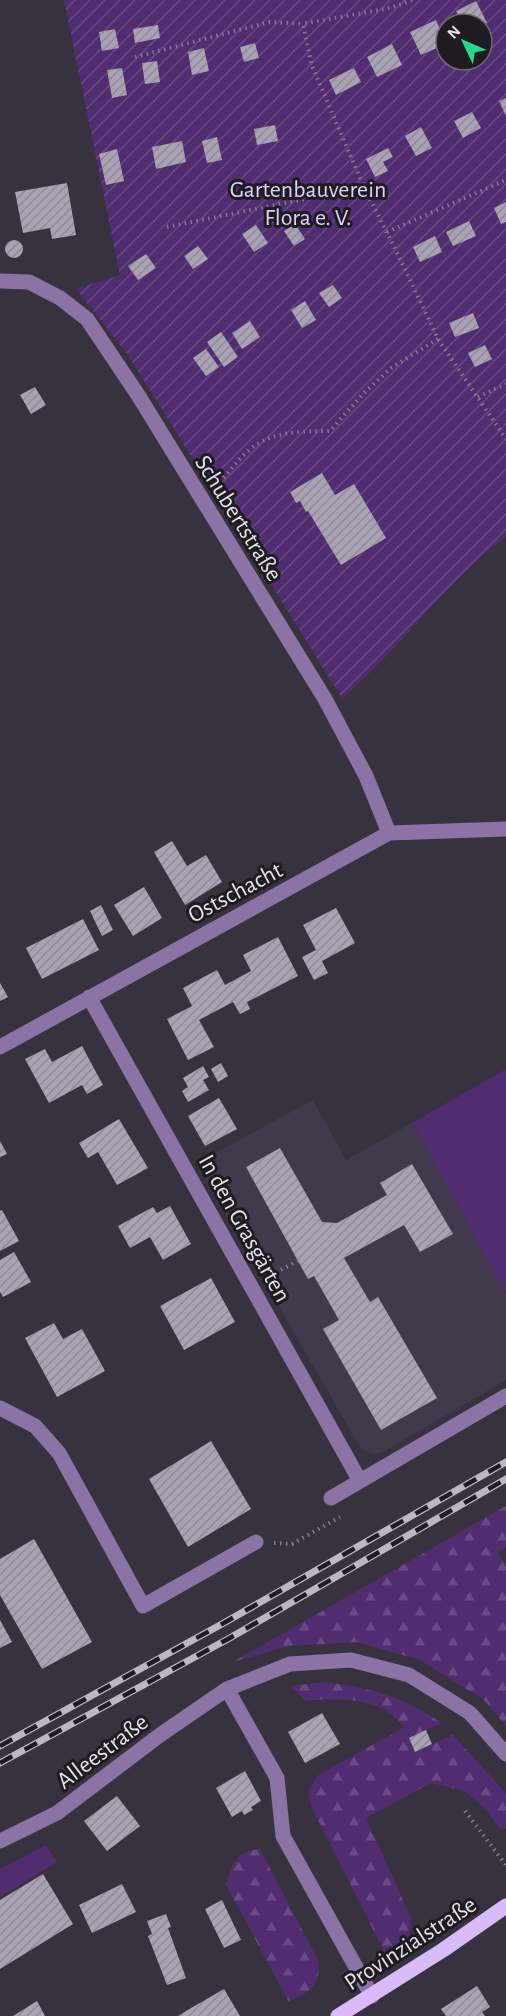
<svg xmlns="http://www.w3.org/2000/svg" width="506" height="2016" viewBox="0 0 506 2016" font-family="'Alegreya Sans',sans-serif">
<style>
.built{fill:#42394c}
.green{fill:#502c70}
.forest{fill:url(#forest-firs)}
.garden{fill:url(#garden-furrows);fill-rule:evenodd}
.building{fill:url(#building-hatch)}
.lines{fill:none;stroke-linecap:round;stroke-linejoin:round}
.path{stroke:#827d89;stroke-width:4;stroke-dasharray:1.5 4.5;stroke-linecap:butt}
.minor{stroke:#8c73a6;stroke-width:15}
.major{stroke:#d9bbfa;stroke-width:15}
.rail-casing{stroke:#bcb8c2;stroke-width:7}
.rail{stroke:#1e1b21;stroke-width:4.5;stroke-dasharray:14;stroke-linecap:butt}
.labels{text-anchor:middle;stroke-width:6;stroke-linejoin:round;paint-order:stroke}
.park-label{font-size:24px;fill:#e1cef7;stroke:#1e1b21}
.street-label{font-size:24px;fill:#e6e2eb;stroke:#1e1b21}
</style>
<defs>
<pattern id="forest-firs" width="22" height="20" patternUnits="userSpaceOnUse" patternTransform="scale(1.5)"><rect width="22" height="20" fill="#502c70"/><path d="M5 1l3.5 6h-7zM16 11l3.5 6h-7z" fill="#694a85"/></pattern>
<pattern id="garden-furrows" width="10" height="10" patternUnits="userSpaceOnUse" patternTransform="scale(1.5)"><rect width="10" height="10" fill="#502c70"/><path d="M-1 1l2-2M0 10L10 0M9 11l2-2" fill="none" stroke="#694a85"/></pattern>
<pattern id="building-hatch" width="6" height="6" patternUnits="userSpaceOnUse" patternTransform="scale(1.5)"><rect width="6" height="6" fill="#a9a2b2"/><path d="M-1 1l2-2M0 6l6-6M5 7l2-2" fill="none" stroke="#908a97"/></pattern>
</defs>
<rect width="100%" height="100%" fill="#38323f"/>
<path class="built" d="M313 1100 346 1160 412 1123 506 1293V1380L383 1452 374 1454 364 1451 358 1444 197 1163Z"/>
<path class="green" d="M506 1069V1293L412 1123Z
M46 1845 57 1862 0 1897V1869Z"/>
<path class="forest" d="M506 1506V1547L498 1552 506 1565V1726L484 1700 420 1660 356 1642 289 1646 233 1662Z
M324 1682C372 1688 401 1696 442 1723L409 1738 415 1752 453 1735 506 1793V1829L499 1828 487 1811 465 1791 431 1783 366 1818 411 1918 410 1936 384 1951 310 1804 309 1790 317 1776 404 1727C399 1722 395 1717 390 1713 366 1697 333 1698 306 1701L290 1686Z
M260 1849 318 1960C321 1988 311 1990 289 2002L226 1885C233 1862 235 1852 260 1849Z"/>
<path class="garden" d="M64 0H506V536C445 583 401 648 342 698L128 355 76 289 120 275ZM446 24H482V60H446Z"/>
<path class="building" d="M476 1 487 23 482 25 462 24 456 11Z
M436 20 446 44 421 55 410 32Z
M158 25 160 38 135 43 133 29Z
M115 29 119 48 102 51 99 32Z
M255 43 259 58 244 62 240 47Z
M392 44 402 65 377 77 367 57Z
M204 48 209 71 192 75 188 52Z
M157 61 160 82 145 84 142 63Z
M122 68 127 95 112 98 107 70Z
M354 68 361 82 336 95 329 80Z
M506 98V116L499 101Z
M472 112 481 128 463 138 454 121Z
M275 125 278 141 257 145 254 129Z
M421 127 432 148 416 156 405 136Z
M217 137 222 160 207 163 202 141Z
M182 141 186 162 156 169 152 147Z
M388 148 393 157 383 162 388 171 375 177 366 159Z
M117 149 124 181 106 185 99 154Z
M67 183 76 235 52 239 50 228 23 233 15 192Z
M506 202V222L501 224 494 208Z
M469 221 476 236 453 246 446 232Z
M295 224 305 239 294 246 284 231Z
M256 225 268 243 254 252 242 234Z
M435 236 442 252 420 262 413 247Z
M5 249a9 9 0 1 1 18 0a9 9 0 1 1-18 0Z
M198 246 208 259 193 269 184 256Z
M146 254 156 268 138 280 128 266Z
M333 285 342 298 329 307 319 293Z
M305 301 316 320 302 328 291 310Z
M473 313 479 328 455 337 449 323Z
M250 321 260 337 242 349 232 333Z
M221 332 238 357 224 367 207 342Z
M485 345 492 359 475 367 468 353Z
M206 349 219 367 206 376 193 358Z
M35 387 46 405 31 414 20 395Z
M322 473 335 495 354 484 386 538 341 565 308 511 306 512 300 501 296 503 290 492Z
M172 841 187 866 206 855 222 882 185 905 154 852Z
M144 887 162 918 133 936 114 905Z
M101 905 113 930 102 936 90 911Z
M336 908 355 943 322 961 328 973 314 980 302 957 316 950 303 925Z
M83 919 99 950 42 979 26 948Z
M278 937 298 976 247 1002 250 1009 240 1014 233 1002 199 1020 214 1047 188 1060 167 1019 192 1006 183 988 217 970 225 985 251 971 243 955Z
M0 983 8 997 0 1001Z
M82 1046 103 1085 87 1094 82 1085 49 1103 25 1059 45 1049 52 1062Z
M221 1063 228 1076 218 1082 211 1069Z
M203 1066 209 1077 203 1080 209 1090 188 1102 182 1091 188 1087 183 1078Z
M219 1098 237 1129 205 1146 188 1116Z
M119 1119 148 1168 117 1185 98 1152 88 1158 79 1143Z
M0 1141 7 1154 0 1157Z
M280 1148 322 1222 337 1223 387 1195 380 1183 412 1164 453 1234 420 1252 404 1225 344 1258 370 1302 378 1297 437 1398 381 1430 323 1329 339 1320 314 1276 308 1279 246 1167Z
M170 1206 191 1244 163 1260 150 1237 130 1248 118 1226 153 1207 157 1213Z
M2 1210 19 1241 0 1251V1211Z
M14 1252 31 1282 3 1297 0 1292V1260Z
M211 1278 235 1322 184 1350 160 1306Z
M54 1323 63 1339 82 1329 105 1371 57 1397 25 1338Z
M211 1441 251 1509 188 1547 149 1479Z
M34 1539 92 1642 42 1669 0 1595V1559Z
M0 1620 12 1642 0 1648Z
M322 1713 340 1744 305 1763 288 1732Z
M426 1730 432 1744 415 1752 409 1738Z
M245 1771 261 1801 251 1807 253 1810 244 1815 242 1811 232 1817 216 1788Z
M117 1796 140 1826 107 1851 84 1821Z
M43 1874 73 1924 0 1969V1900Z
M122 1884 136 1912 92 1933 79 1905Z
M222 1900 241 1940 224 1948 205 1909Z
M166 1914 171 1927 168 1928 186 1978 167 1985 148 1936 152 1934 147 1921Z
M477 1986 490 2007 482 2012 485 2016H446L441 2009Z
M224 1989 240 2016H178L191 2008Z
M37 2001 45 2016H13Z"/>
<g class="lines">
<path class="path" d="M412 0 390 8 303 24 312 66 345 143 364 187 404 267 438 339 506 439
M135 57 270 22 303 24
M167 227 364 187
M387 232 506 180
M478 397 506 384
M214 485C229 475 234 463 247 452 271 430 300 432 330 431L363 394 391 368 438 339
M265 1278 298 1261
M274 1543 292 1544 340 1517
M465 1811 506 1865"/>
<path class="minor" d="M0 281 29 282 60 298 87 319 138 395 325 699 366 776 389 833
M89 997 360 1481
M0 1047 389 833 506 829
M0 1408 35 1426 59 1453 143 1606 256 1542
M331 1498 506 1396
M227 1689 277 1778 283 1836 372 1996
M0 1841 57 1813 160 1735 227 1689 290 1664 351 1660 409 1675 470 1713 506 1754"/>
<path class="major" d="M338 2016 443 1950 506 1906"/>
<g class="rail-casing">
<path id="rail" d="M0 1746 222 1624 506 1462
M0 1763 228 1639 506 1479"/>
</g>
<use href="#rail" class="rail"/>
</g>
<g class="labels">
<g class="park-label">
<text x="308" y="197">Gartenbauverein<tspan x="308" dy="28">Flora e. V.</tspan></text>
</g>
<g class="street-label">
<text transform="translate(239 518) rotate(58)" y="8">Schubertstraße</text>
<text transform="translate(235 892) rotate(-28)" y="8">Ostschacht</text>
<text transform="translate(245 1228) rotate(61)" y="8">In den Grasgärten</text>
<text transform="translate(102 1751) rotate(-37)" y="8">Alleestraße</text>
<text transform="translate(410 1943) rotate(-33)" y="8">Provinzialstraße</text>
</g>
</g>
<g transform="translate(464 42) rotate(314)"><circle r="28" fill="#1e1b21" stroke="#6e6b72" stroke-width="1.5"/>
<path d="M0-4.5L10 22L0 15L-10 22Z" fill="#27d885"/>
<text y="-9" font-size="16" font-weight="bold" text-anchor="middle" fill="#e6e2eb">N</text>
</g>
</svg>
